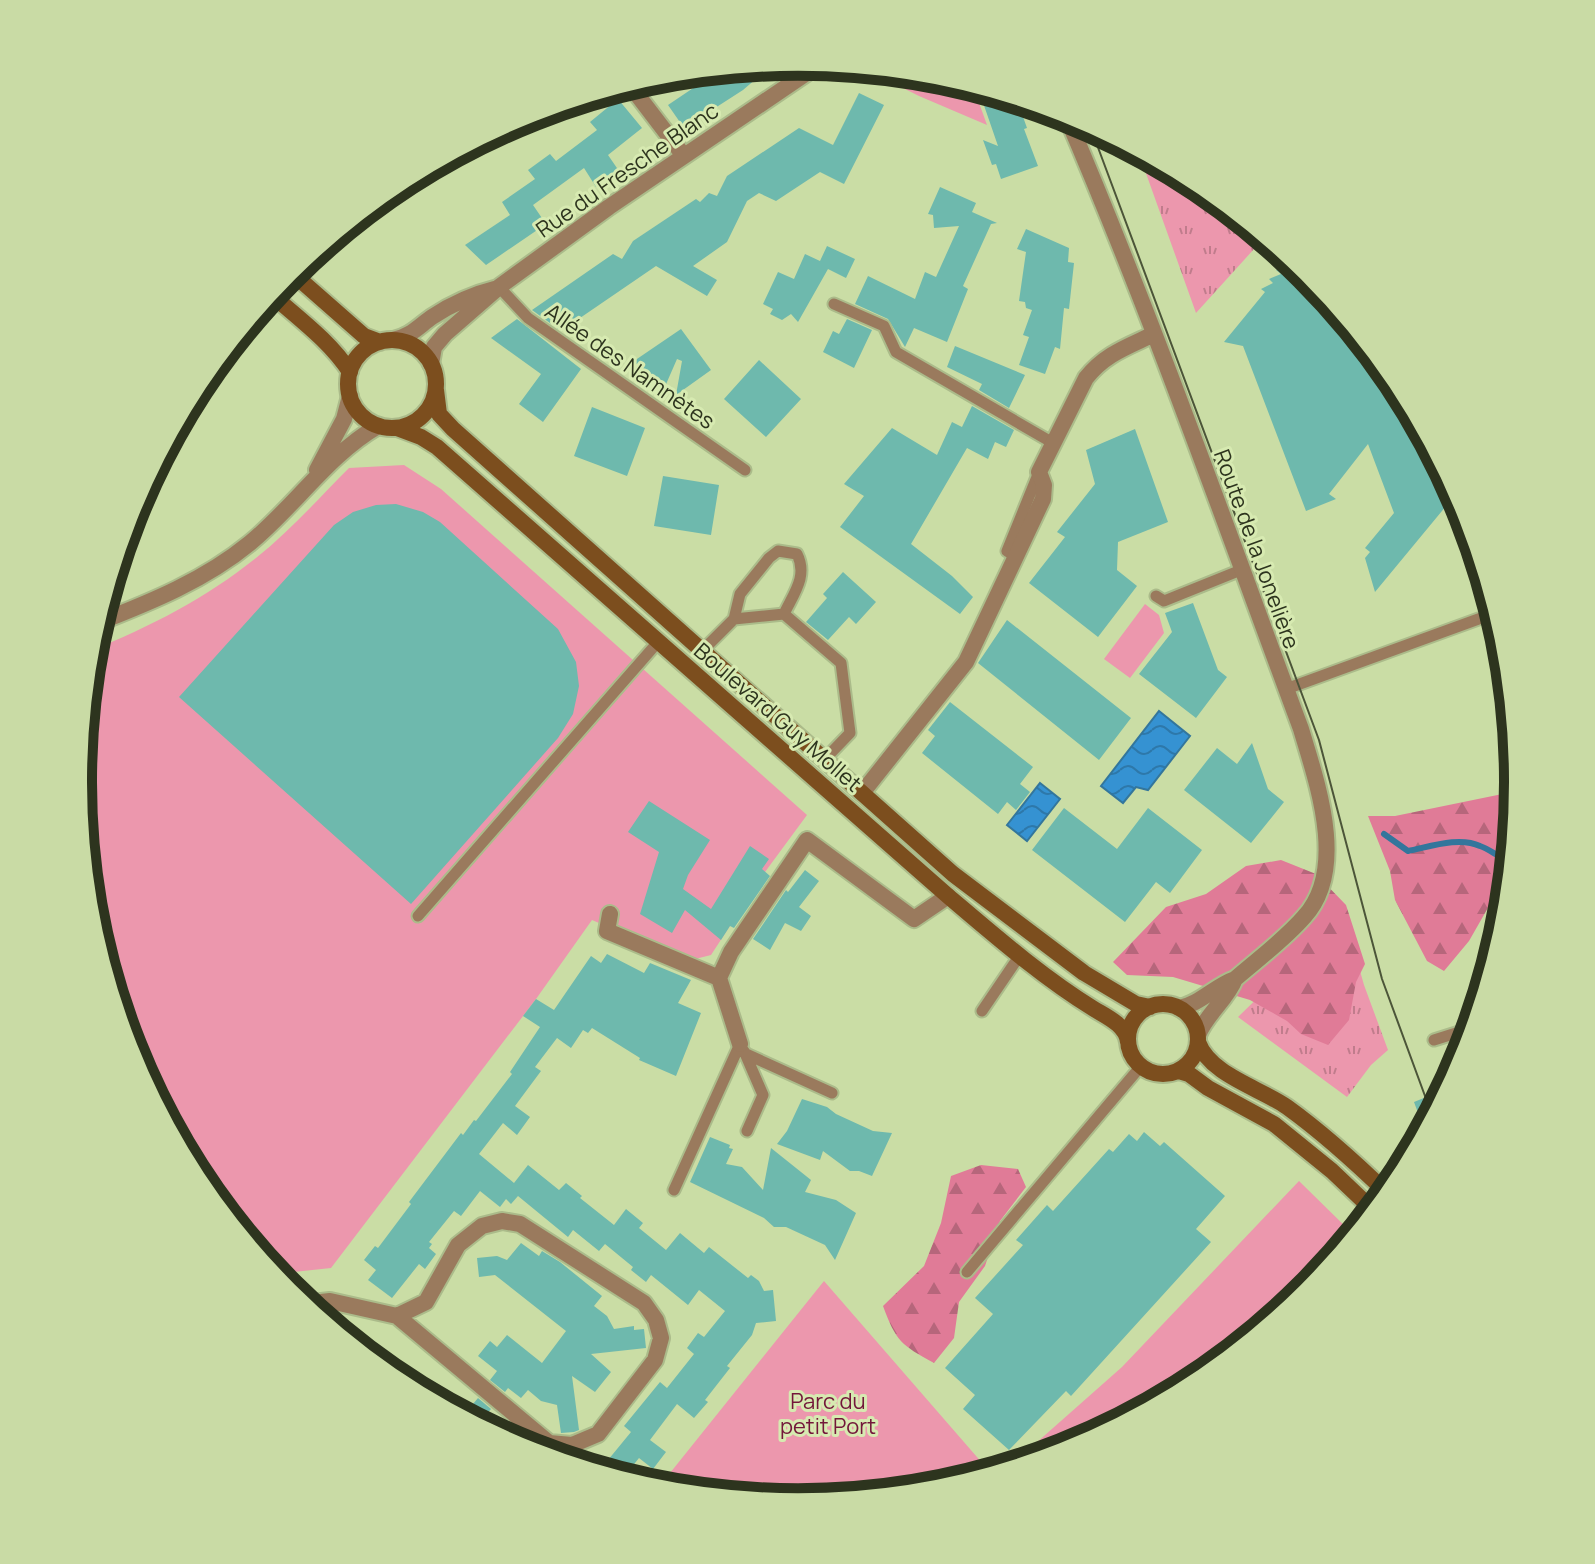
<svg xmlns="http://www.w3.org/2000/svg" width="1595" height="1564" viewBox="0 0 1595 1564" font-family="Manrope,sans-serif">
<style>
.grass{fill:url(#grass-tufts)}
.forest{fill:url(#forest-firs)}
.green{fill:#ec97ad}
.water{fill:url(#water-waves);stroke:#33769c;stroke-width:2}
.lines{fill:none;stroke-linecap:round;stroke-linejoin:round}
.stream{stroke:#33769c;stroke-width:6}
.building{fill:#6eb9ad}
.lane-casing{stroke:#abbb8a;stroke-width:15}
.street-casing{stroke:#abbb8a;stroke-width:20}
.secondary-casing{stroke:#abbb8a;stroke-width:20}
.lane{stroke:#9a7a5d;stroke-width:11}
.street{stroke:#9a7a5d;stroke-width:16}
.secondary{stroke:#7c4e1e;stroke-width:16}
.tram{stroke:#4c5539;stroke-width:2}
.labels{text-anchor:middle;stroke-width:6;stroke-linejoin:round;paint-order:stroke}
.street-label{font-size:22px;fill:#2d341e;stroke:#d7eab1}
.park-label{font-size:22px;fill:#73173a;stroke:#d7eab1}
.rim{fill:none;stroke:#2d341e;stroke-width:10}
</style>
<defs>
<pattern id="grass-tufts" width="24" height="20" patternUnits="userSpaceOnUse" patternTransform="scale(2)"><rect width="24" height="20" fill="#ec97ad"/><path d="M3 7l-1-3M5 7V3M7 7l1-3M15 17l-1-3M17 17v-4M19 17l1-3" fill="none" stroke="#c07c8c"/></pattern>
<pattern id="forest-firs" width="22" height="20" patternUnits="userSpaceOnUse" patternTransform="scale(2)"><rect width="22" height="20" fill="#e07b97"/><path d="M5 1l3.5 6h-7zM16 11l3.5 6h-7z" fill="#b6667b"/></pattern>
<pattern id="water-waves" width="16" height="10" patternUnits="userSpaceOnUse" patternTransform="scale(2)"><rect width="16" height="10" fill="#3592d2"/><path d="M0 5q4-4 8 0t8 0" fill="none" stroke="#2d78aa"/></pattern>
</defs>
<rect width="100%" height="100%" fill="#cadda5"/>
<path class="grass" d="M1138 151 1198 184 1264 238 1196 313Z
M1344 914 1364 985 1388 1050 1371 1065 1347 1097 1238 1017Z"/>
<path class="forest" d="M1517 791 1509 871 1469 941 1444 971 1427 961 1395 900 1390 871 1368 816H1395Z
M1281 860 1316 874 1346 905 1365 964 1356 982 1349 1020 1328 1045 1301 1034 1287 1021 1250 1000 1173 977 1127 975 1113 962 1166 907 1206 894 1246 866Z
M981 1165 1018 1169 1026 1187 1000 1221 985 1266 959 1302 954 1338 934 1363C901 1345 896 1341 883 1306L924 1266 941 1223 951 1176Z"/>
<path class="green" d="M865 69 938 76 973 86 987 125 919 96Z
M404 465 441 489 807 815 765 872 711 955 687 961 592 920 536 999 331 1268 275 1274 199 1182 132 1057 91 922 78 782 90 651C150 627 206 598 256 558 290 531 319 498 349 468Z
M1145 604 1159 615 1164 633 1130 678 1104 659Z
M1299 1181 1353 1234 1306 1291 1197 1381 1073 1447 1010 1466 1122 1367Z
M824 1281 990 1472 938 1488 797 1502 658 1488Z"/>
<path class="water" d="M1159 711 1190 736 1148 790 1136 787 1123 803 1101 786Z
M1040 783 1060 799 1027 841 1007 825Z"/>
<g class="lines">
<path class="stream" d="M1384 834 1408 851C1429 847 1459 836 1480 846 1491 850 1498 857 1510 861"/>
</g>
<path class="building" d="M772 65 743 90 684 128 668 105 720 70Z
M978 88 1017 100 1027 128 1024 129 1038 166 1001 179 996 164 992 165 983 140 998 146Z
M859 93 884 105 844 184 820 172 776 201 759 193 747 201 727 242 693 266 717 280 707 296 656 266 561 331 532 310 613 254 622 259 633 241 696 199 700 202 709 193 717 196 727 176 799 128 833 145Z
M618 99 642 128 608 155 619 171 596 187 584 168 533 205 546 224 486 265 465 245 510 215 502 202 535 179 528 170 550 154 556 161 597 130 590 122Z
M940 187 976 203 972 212 997 223 991 224 963 286 968 289 947 342 914 328 905 347 888 319 855 304 868 276 915 299 925 272 936 277 959 226 934 228 933 215 928 214Z
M1026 229 1069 248 1068 262 1074 263 1069 309 1064 308 1060 349 1055 347 1045 374 1019 365 1029 337 1023 335 1032 310 1026 308 1025 302 1019 301 1026 252 1017 249Z
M827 246 855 259 846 278 828 269 798 322 791 314 782 320 770 314 773 309 763 304 778 272 794 279 805 254 820 261Z
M1293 262 1307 273 1396 382 1456 494 1375 592 1365 558 1370 552 1365 548 1394 513 1368 444 1329 494 1336 499 1306 511 1243 346 1224 342 1265 292 1261 289 1273 283 1269 279 1281 274 1276 270Z
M517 319 581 369 543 422 519 404 541 374 491 338Z
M847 319 872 330 854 368 823 352 833 331 839 334Z
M681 329 711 370 676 395 682 361 677 359 660 398 634 361Z
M955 346 1025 375 1009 408 979 390 982 384 947 367Z
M759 360 801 399 766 437 724 399Z
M972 406 1014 430 1006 447 995 442 988 459 967 448 911 544 952 576 973 597 960 614 840 527 864 496 844 484 892 428 937 455 952 422 962 427Z
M592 407 645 428 627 476 574 456Z
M1135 429 1168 522 1118 542 1117 570 1137 586 1098 637 1029 583 1065 537 1057 532 1095 484 1086 450Z
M663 476 719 485 711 535 654 526Z
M396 504 423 512 440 522 558 629 576 662 579 686 573 714 558 738 411 904 179 697 334 525 353 512 376 505Z
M843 572 876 602 856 624 849 617 828 640 806 622 827 598 823 594Z
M1193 603 1218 670 1227 677 1196 718 1139 674 1172 632 1165 613Z
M1007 620 1131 718 1099 760 978 663Z
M950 702 1033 767 1020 784 1030 792 1016 810 1007 802 998 814 922 753 935 736 928 730Z
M1252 743 1268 789 1284 802 1251 843 1184 790 1217 748 1237 764Z
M649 801 710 840 688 875 683 889 711 909 750 846 769 859 762 869 770 876 734 928 730 926 721 940 685 910 672 933 640 914 659 852 628 832Z
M1064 808 1117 849 1148 808 1202 850 1170 893 1156 882 1125 922 1032 850Z
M805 870 819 881 799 907 811 916 801 931 785 923 770 950 753 939 786 890 788 892Z
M607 954 644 973 650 963 691 980 678 1003 701 1013 676 1076 639 1060 640 1058 592 1028 588 1033 583 1030 571 1048 557 1038 535 1067 541 1071 515 1106 530 1117 517 1135 503 1123 479 1154 514 1183 528 1165 559 1190 566 1183 582 1196 580 1198 614 1225 626 1209 643 1223 639 1228 666 1250 680 1233 704 1253 709 1247 748 1278 751 1275 759 1281 764 1291 773 1290 776 1321 756 1323 752 1335 727 1366 730 1368 705 1400 708 1402 694 1418 677 1404 650 1440 666 1452 653 1469 639 1458 623 1478 599 1471 631 1432 624 1426 660 1382 667 1388 694 1354 687 1348 698 1333 704 1337 725 1311 699 1290 688 1305 651 1275 646 1282 631 1270 633 1267 605 1244 599 1251 573 1230 568 1237 518 1196 511 1204 506 1199 500 1207 480 1191 461 1216 454 1211 429 1242 432 1244 429 1248 436 1254 425 1269 419 1264 392 1298 368 1280 376 1270 364 1260 375 1246 378 1248 411 1204 409 1202 461 1133 463 1135 474 1120 476 1121 512 1074 510 1072 540 1027 523 1016 536 999 554 1010 591 956 601 963Z
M1446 1089 1436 1108 1424 1129 1414 1102Z
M802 1099 827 1107 836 1114 873 1131 892 1133 872 1176 859 1171H850L823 1151 820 1160 777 1144 787 1131Z
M1144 1132 1160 1146 1164 1142 1225 1196 1196 1229 1211 1242 1071 1396 1066 1391 1009 1450 963 1409 975 1395 945 1368 993 1314 975 1298 1023 1245 1016 1240 1047 1205 1053 1211 1109 1149 1113 1152 1129 1134 1137 1141Z
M710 1137 730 1145 729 1148 733 1149 726 1164 742 1167 763 1190 771 1148 811 1180 805 1192 836 1200 856 1213 835 1260 825 1245 786 1227H774L764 1218 690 1182Z
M521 1243 539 1256 542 1251 560 1262 602 1296 594 1306 607 1316 614 1329 634 1326V1330L644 1329 646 1348 591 1354 611 1372 595 1392 572 1376 579 1430 574 1432 561 1433 557 1405 541 1401 528 1390 521 1398 508 1388 505 1392 490 1380 497 1371 478 1356 490 1341 497 1347 507 1335 542 1363 566 1331 495 1275 479 1277 477 1258 497 1256 507 1260Z
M478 1398 491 1409 478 1424 463 1416Z"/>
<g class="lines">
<g class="lane-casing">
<path id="lane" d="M499 287 528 318 745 470
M834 304 884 326 896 352 1053 443
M1015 556 1007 551 1039 472
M1156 596 1164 601 1241 570
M734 619 740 594 769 558 778 551 797 554C808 576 794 593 784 614
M702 651 734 619 784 614 841 663 850 733 825 759
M1286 689 1495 613
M418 916 658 642
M982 1011 1020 955
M1434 1040 1472 1028
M744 1051 763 1095 747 1131
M744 1053 832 1093
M674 1190 740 1044
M967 1272 1141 1066"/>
</g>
<g class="street-casing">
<path id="street" d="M629 84 684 156
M1066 115C1152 316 1225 524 1301 729 1317 783 1348 869 1304 917 1284 940 1258 959 1235 979 1215 986 1200 1004 1179 1008
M393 340C410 337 419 326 432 317 453 303 474 294 498 288
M431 364 434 347 445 334 499 287 609 207 820 64
M317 470 344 419 350 396
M97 623C151 602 205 580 250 543 295 506 328 455 378 426
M862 793 966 662 1043 499 1044 485 1039 472 1086 378C1105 354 1127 347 1154 334
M610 914 607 931 719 978
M1198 1035C1207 1013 1227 1000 1235 979
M740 1044 719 978 731 952 807 840 914 919 948 896
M304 1304 330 1301 397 1316 549 1443 572 1445 598 1434 655 1360 661 1338 656 1320 644 1303 520 1224 502 1221 482 1226 458 1245 426 1302 397 1316"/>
</g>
<g class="secondary-casing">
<path id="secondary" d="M290 271 364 336 380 342
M271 294C298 318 330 341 350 372
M348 384a44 44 0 1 1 88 0a44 44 0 1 1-88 0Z
M436 390 439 414 453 429 953 874 1084 973 1136 1004 1150 1007
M397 428 421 437 437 447 948 896C994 935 1042 977 1094 1009 1107 1017 1126 1025 1128 1042
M1128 1039a35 35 0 1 1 70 0a35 35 0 1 1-70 0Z
M1198 1042C1210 1075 1260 1088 1287 1107 1323 1133 1356 1163 1387 1193
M1179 1071 1189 1074 1208 1088 1274 1124 1332 1171 1373 1210"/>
</g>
<use href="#lane" class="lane"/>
<use href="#street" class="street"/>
<use href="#secondary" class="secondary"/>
<path class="tram" d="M1090 126 1319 740 1382 979 1432 1115"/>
</g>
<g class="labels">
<g class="street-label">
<text transform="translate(627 170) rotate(-35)" y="8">Rue du Fresche Blanc</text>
<text transform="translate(630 366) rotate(35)" y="8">Allée des Namnètes</text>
<text transform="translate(1257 549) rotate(70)" y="8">Route de la Jonelière</text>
<text transform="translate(778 717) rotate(41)" y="8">Boulevard Guy Mollet</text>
</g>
<g class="park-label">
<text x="828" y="1409">Parc du<tspan x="828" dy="25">petit Port</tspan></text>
</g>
</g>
<path d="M0 0H1595V1564H0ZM92 782a706 706 0 1 1 1412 0a706 706 0 1 1-1412 0Z" fill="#c9dba5" fill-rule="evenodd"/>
<path class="rim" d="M92 782a706 706 0 1 1 1412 0a706 706 0 1 1-1412 0Z"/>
</svg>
